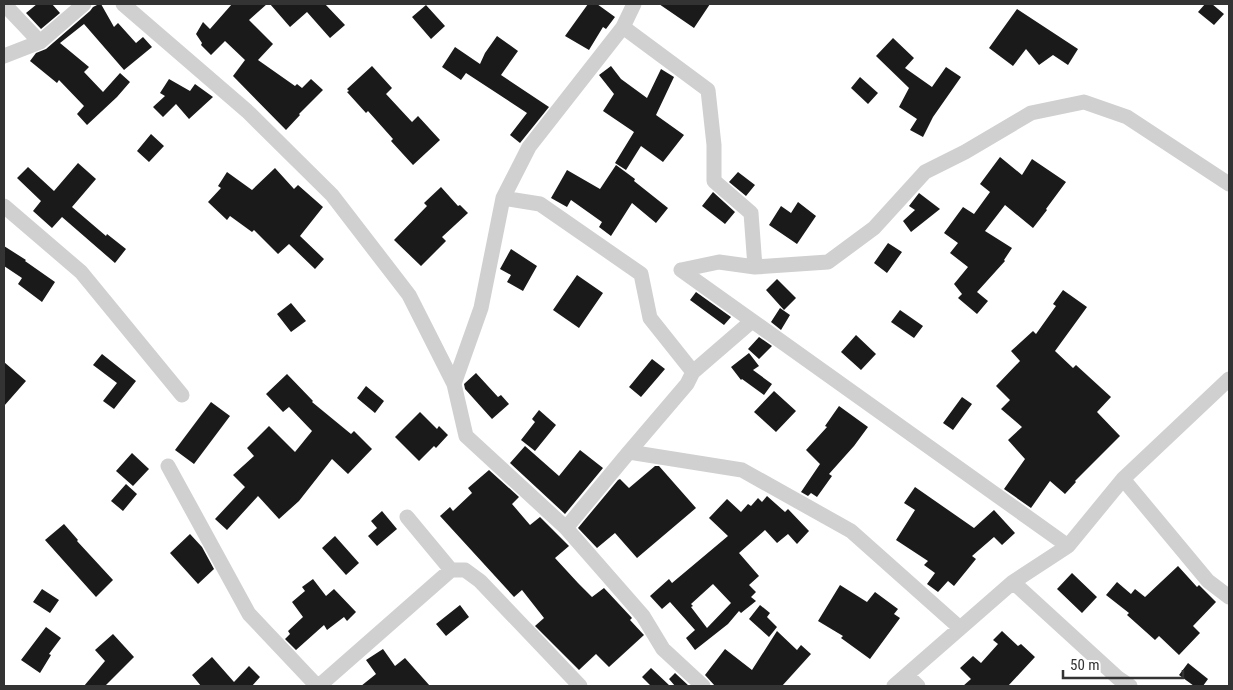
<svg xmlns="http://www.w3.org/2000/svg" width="1233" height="690" viewBox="0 0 1233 690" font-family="'Roboto Condensed',sans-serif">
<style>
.building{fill:#1a1a1a;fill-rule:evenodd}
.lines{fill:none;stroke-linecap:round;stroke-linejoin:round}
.minor{stroke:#d0d0d0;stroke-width:15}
</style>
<rect width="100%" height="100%" fill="#fff"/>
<path class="building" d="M37 4H52L60 13 41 29 26 13Z
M99 4H101L114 27 118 23 136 43 143 37 152 47 124 70 84 24 60 43 89 67 84 72 103 92 120 73 130 82 117 97 87 125 77 114 84 106 59 80 57 83 30 61 36 53 46 49 90 11 93 7Z
M232 4H267L249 20 273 44 258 60 295 86 297 84 302 88 311 79 323 90 299 114 300 115 286 130 233 76 245 60 225 41 211 55 201 45 202 43 196 34 203 22 210 29Z
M270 4H325L345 25 330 38 307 12 290 27Z
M588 4H597L615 17 606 29 603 27 589 50 565 36Z
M659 4H710L694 28Z
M1205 4H1212L1224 14 1214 25 1198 12Z
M426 5 445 26 431 39 412 17Z
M1017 9 1078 49 1068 65 1053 55 1039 65 1026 49 1013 66 989 48Z
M497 36 518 51 501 75 549 107 520 143 510 135 527 113 466 73 461 80 442 67 455 47 480 64 485 53Z
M893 38 914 58 905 68 932 87 946 67 961 77 933 117 923 137 910 130 917 119 899 107 909 88 876 56Z
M372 66 392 88 386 94 412 122 418 116 440 140 413 165 391 141 393 139 368 111 366 113 347 92 349 91 347 89Z
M611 66 621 79 647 98 661 69 674 77 656 115 684 135 663 162 641 146 626 170 615 163 634 132 603 111 614 94 599 75Z
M860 77 878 93 868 104 851 88Z
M169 79 190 91 195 84 213 97 189 119 176 104 163 117 153 107 165 96 160 93Z
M151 134 164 146 149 162 137 151Z
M1000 157 1022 175 1032 159 1066 182 1046 209 1047 210 1033 228 1005 205 985 231 1012 248 1004 260 1005 261 977 292 988 301 977 314 958 298 962 294 954 284 968 267 950 253 958 243 944 233 963 207 974 214 990 192 980 184Z
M78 163 96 179 72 207 106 236 107 234 126 249 115 263 62 217 52 228 33 211 41 201 17 178 28 167 54 191Z
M616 165 635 179 634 181 668 208 656 223 632 203 611 236 599 227 602 222 571 200 567 207 551 198 567 170 600 189Z
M275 168 294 189 298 185 323 207 300 236 324 259 315 269 289 244 278 254 254 230 252 232 230 216 227 220 208 202 221 188 218 186 227 172 252 190Z
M738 172 755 185 746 196 729 182Z
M441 187 458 206 460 205 468 213 442 237 446 241 421 266 394 240 427 206 424 203Z
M713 192 735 212 725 224 702 206Z
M919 193 940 209 911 232 903 221 915 210 909 206Z
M798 202 816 216 797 244 769 225 781 206 791 213Z
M888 243 902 252 887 273 874 263Z
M4 246 26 260 25 261 55 282 42 302 18 284 22 278 4 266Z
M511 249 537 266 523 291 507 282 511 275 500 269Z
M577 275 603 293 579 328 553 310Z
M777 279 796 298 784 310 766 290Z
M1063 290 1087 307 1055 351 1073 368 1076 365 1111 397 1097 412 1120 436 1075 481 1076 482 1065 494 1050 481 1031 508 1004 489 1025 459 1008 440 1022 427 1001 409 1010 400 996 386 1020 361 1011 351 1033 331 1036 334 1056 306 1053 304Z
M696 292 731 317 724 325 690 300Z
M291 303 306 321 291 332 277 314Z
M780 308 790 315 781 330 771 322Z
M900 310 923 326 914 338 891 322Z
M856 335 876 354 861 370 841 352Z
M759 337 772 346 759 359 748 349Z
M749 353 759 366 753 370 772 384 764 395 742 379 741 380 731 367Z
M102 354 136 381 114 409 103 401 117 383 93 365Z
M652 359 665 369 641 397 629 387Z
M4 362 26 381 4 406Z
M476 373 498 397 501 395 509 404 492 419 465 389 464 384Z
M287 374 313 401 312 402 351 434 354 431 372 449 348 474 332 459 299 501 279 519 258 496 227 530 215 519 245 487 233 475 254 456 247 448 269 426 295 452 312 431 289 407 283 412 266 394Z
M366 386 384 401 375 413 357 398Z
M774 391 796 411 776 432 754 412Z
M962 397 972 404 953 430 943 423Z
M211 402 230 416 194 464 175 450Z
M839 406 868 427 854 446 829 474 832 476 817 497 811 493 808 496 801 492 820 464 806 450 827 427 825 426Z
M539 410 556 425 535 451 521 440 535 422 532 419Z
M420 412 437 429 439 426 448 435 436 448 434 446 419 461 395 437Z
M525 446 559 476 580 450 603 468 565 514 510 463Z
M132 453 149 469 133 486 116 471Z
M655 466H659L696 508 637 558 615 533 597 548 578 528 618 480 620 479 629 488Z
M489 470 519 497 512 504 530 525 540 517 569 546 555 558 578 583 592 597 604 588 632 618 630 620 643 634 644 635 609 667 596 654 579 670 535 626 544 618 522 590 514 597 440 516 450 507 453 511 472 493 468 488Z
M126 484 137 494 123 511 111 501Z
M915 487 974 528 994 510 1015 533 1002 545 994 537 972 556 976 559 954 586 948 581 938 592 927 584 935 573 924 565 928 561 896 540 915 510 904 503Z
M767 496 785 512 788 509 809 531 797 544 788 534 777 543 765 530 739 553 759 576 749 585 756 592 751 597 756 601 741 613 739 611 728 624 695 650 686 638 695 630 670 602 662 609 650 596 669 579 672 583 728 536 709 518 727 499 741 512 748 504 751 506 758 498 762 502ZM713 584 731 603 707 628 691 607 693 606 691 604Z
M382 511 397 529 377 546 368 536 377 528 371 521Z
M64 524 78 540 77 541 113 580 96 597 45 540Z
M190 534 202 547 214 569 198 584 170 553Z
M335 536 359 563 346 575 322 548Z
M1178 566 1197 587 1199 585 1216 602 1193 626 1200 633 1179 655 1159 636 1155 640 1127 615 1129 613 1106 595 1117 582 1131 594 1135 589 1145 597Z
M1072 573 1097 597 1082 613 1057 589Z
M313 579 326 596 334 589 356 612 347 621 344 617 327 630 324 625 296 650 285 639 290 634 288 631 303 617 292 602 305 591 302 587Z
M840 585 867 602 875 592 898 609 894 614 900 618 870 659 841 638 843 636 818 621Z
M42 589 59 600 50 613 33 602Z
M460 605 469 617 446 636 436 624Z
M760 605 770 613 767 617 777 627 769 637 749 619Z
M46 627 61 638 49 654 51 655 40 673 21 660Z
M777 631 797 650 801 645 811 654 782 686H715L705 675 725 649 752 670Z
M1002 631 1018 646 1021 644 1035 657 1008 686H963L971 679 960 668 973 656 981 663 998 644 993 640Z
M113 634 134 657 105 686H84L105 661 95 650Z
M383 649 395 666 405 658 430 686H361L376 674 366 660Z
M212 657 234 682 249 666 260 677 252 686H201L192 675Z
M1188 663 1208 679 1203 686H1194L1179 675Z
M651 668 670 686H651L642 677Z
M675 673 689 686H675L669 679Z"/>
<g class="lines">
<path class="minor" d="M4 4 40 42
M123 4 247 111 332 195 409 295 454 384 466 436 566 528 643 616 663 649 703 686
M634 4 623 27 708 90 714 145V181L751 213 755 267
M4 56 40 42 84 4
M503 198 540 204 641 274 650 318 693 372
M4 206 81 272 182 395
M681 270 719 262 755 267 828 262 874 228 925 172 965 152 1031 113 1084 102 1127 117 1229 184
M681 270 1068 546
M454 384 481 308 503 198 529 147 623 27
M629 452 687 384 693 372 752 321
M168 466 249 614 317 686
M1123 479 1208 581 1229 597
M407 517 451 570
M566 528 629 452 742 470 851 531 960 628
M1013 582 1118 678 1130 686
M907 675 918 686
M319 686 451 570H465L480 581 580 686
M894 686 1013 582 1068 546 1123 479 1229 379"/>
</g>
<rect width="1233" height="690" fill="none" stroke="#333333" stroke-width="10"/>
<path d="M1063 670v8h120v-8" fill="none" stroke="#333333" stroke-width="2.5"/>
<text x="1070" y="670" font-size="15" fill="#333333" stroke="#ffffff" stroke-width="4" paint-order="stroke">50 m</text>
</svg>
